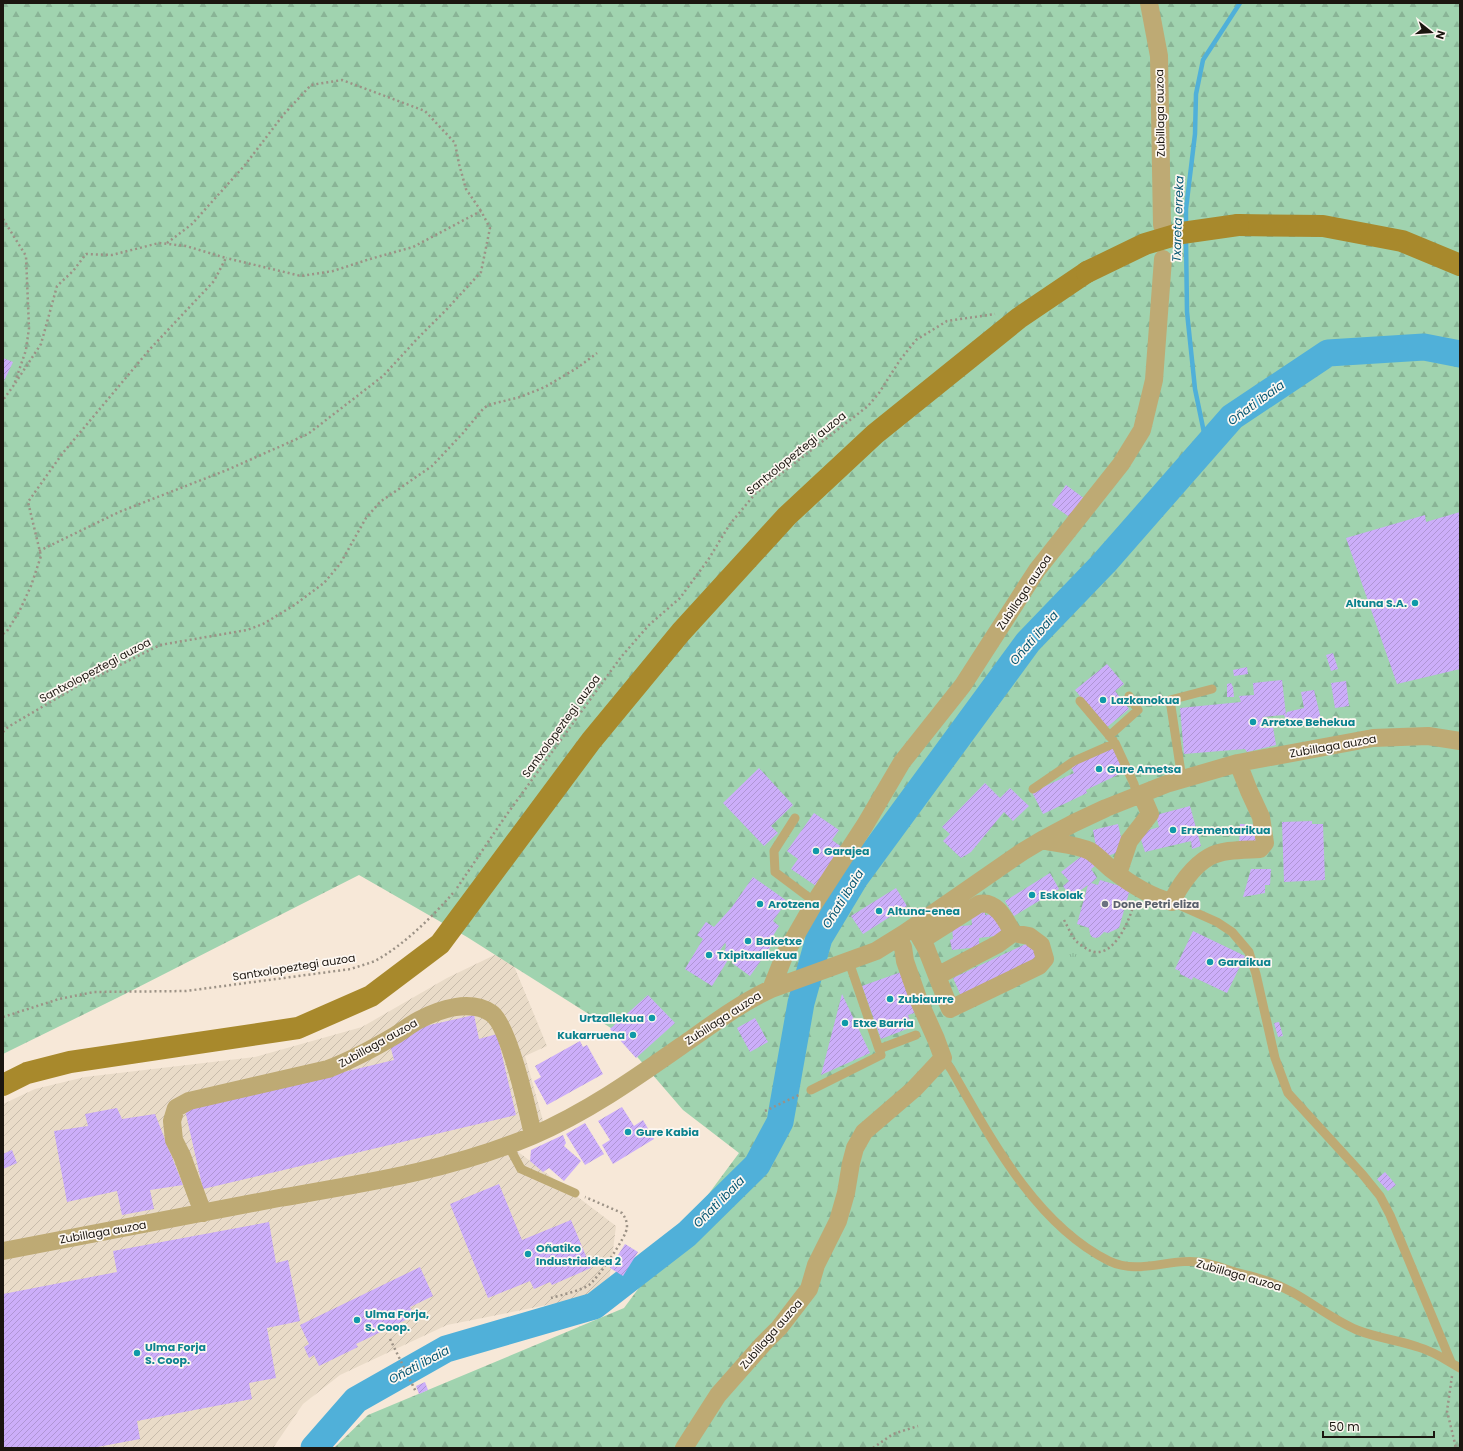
<svg xmlns="http://www.w3.org/2000/svg" width="1463" height="1451" viewBox="0 0 1463 1451" font-family="Poppins,sans-serif">
<style>
.industrial{fill:url(#industrial-furrows)}
.forest{fill:url(#forest-firs)}
.park{fill:url(#park-tufts)}
.lines{fill:none;stroke-linecap:round;stroke-linejoin:round}
.stream{stroke:#50b0d9;stroke-width:4.5}
.river{stroke:#50b0d9;stroke-width:27}
.building{fill:url(#building-hatch)}
.path{stroke:#9c9286;stroke-width:2.5;stroke-dasharray:2 3;stroke-linecap:butt}
.lane{stroke:#beaa74;stroke-width:9}
.street{stroke:#beaa74;stroke-width:18}
.secondary{stroke:#a8892c;stroke-width:22}
.secondary-bridge{stroke:#a8892c;stroke-width:22}
.culture-dot{fill:#0f9aa8;stroke:#fdf7f1;stroke-width:1.5}
.worship-dot{fill:#6b7280;stroke:#fdf7f1;stroke-width:1.5}
.labels{text-anchor:middle;stroke-width:3.5;stroke-linejoin:round;paint-order:stroke}
.street-label{font-size:11px;fill:#1b1610;stroke:#fdf7f1}
.culture-label{font-size:11px;font-weight:bold;fill:#0d838f;stroke:#fdf7f1;text-anchor:start}
.worship-label{font-size:11px;font-weight:bold;fill:#5b616d;stroke:#fdf7f1;text-anchor:start}
.water-label{font-size:12px;font-style:italic;fill:#065773;stroke:#fdf7f1}
</style>
<defs>
<pattern id="industrial-furrows" width="10" height="10" patternUnits="userSpaceOnUse"><rect width="10" height="10" fill="#e9dbc8"/><path d="M-1 1l2-2M0 10L10 0M9 11l2-2" fill="none" stroke="#c7bbab"/></pattern>
<pattern id="forest-firs" width="22" height="20" patternUnits="userSpaceOnUse"><rect width="22" height="20" fill="#a0d3af"/><path d="M5 1l3.5 6h-7zM16 11l3.5 6h-7z" fill="#89b496"/></pattern>
<pattern id="park-tufts" width="24" height="20" patternUnits="userSpaceOnUse"><rect width="24" height="20" fill="#a0d3af"/><path d="M3 7l-1-3M5 7V3M7 7l1-3M15 17l-1-3M17 17v-4M19 17l1-3" fill="none" stroke="#89b496"/></pattern>
<pattern id="building-hatch" width="6" height="6" patternUnits="userSpaceOnUse"><rect width="6" height="6" fill="#ccaef9"/><path d="M-1 1l2-2M0 6l6-6M5 7l2-2" fill="none" stroke="#af95d4"/></pattern>
</defs>
<rect width="100%" height="100%" fill="#f7e8d8"/>
<path class="industrial" d="M507 949 547 1046 525 1056 547 1135 517 1151 616 1226 609 1282 582 1298 447 1325 340 1375 303 1404 273 1448H3V1104L35 1089 85 1077 255 1057 362 1027 447 978Z"/>
<path class="forest" d="M3 3H1460V1448H334L368 1415 624 1308 739 1153 683 1110 614 1030 467 937 359 875 117 998 3 1054Z"/>
<path class="park" d="M1072 945 1083 948 1084 954 1083 958 1075 962 1067 959 1064 956V950L1068 946Z"/>
<g class="lines">
<path class="stream" d="M1186 227V209L1195 134 1196 94 1203 60 1240 3
M1186 238 1187 312 1195 389 1207 447"/>
<path class="river" d="M314 1448 356 1400 446 1349 594 1306 687 1234 757 1165 780 1122 801 1003 819 938 855 878 1028 642 1104 563 1232 417 1328 353 1424 347 1460 354"/>
</g>
<path class="building" d="M3 358 13 362 3 383Z
M1066 485 1085 499 1071 518 1052 505Z
M1460 512V669L1397 684 1346 538 1425 515 1426 522Z
M1333 653 1338 669 1331 671 1326 655Z
M1107 664 1124 684 1115 691 1129 709 1106 728 1075 690Z
M1247 667 1248 674 1234 676 1233 670Z
M1282 680 1286 715 1287 712 1304 708 1301 692 1314 690 1321 719 1289 727 1284 715 1263 717 1264 728 1273 727 1276 745 1247 752 1245 749 1184 754 1180 708 1241 702 1239 696 1254 695 1253 683Z
M1346 681 1349 706 1335 708 1331 683Z
M1231 683 1233 687 1234 697H1227V684Z
M1115 746 1126 771 1086 790 1087 793 1043 814 1032 792 1074 773 1071 767Z
M759 768 793 805 771 826 778 833 764 846 723 803Z
M985 783 1000 798 1010 788 1029 806 1013 821 1004 812 971 852 961 858 943 841 950 834 942 827Z
M1190 806 1201 846 1192 849 1191 841 1145 852 1139 833 1159 827 1156 815Z
M814 813 839 830 832 840 846 850 819 888 791 869 798 859 787 851Z
M1312 821V824H1323L1325 880 1284 882 1282 822Z
M1118 824 1124 850 1105 857 1096 847 1093 830Z
M1240 824 1259 825 1258 842 1239 847Z
M1087 852 1096 865 1091 869 1097 878 1091 883 1098 885 1100 880 1130 889 1119 928 1108 933 1104 932 1099 937 1096 938 1092 937 1090 934 1089 928 1077 924 1088 885 1071 897 1063 886 1069 881 1061 872Z
M1251 869H1271L1270 885H1265V893L1243 897Z
M1050 873 1059 889 1014 916 1005 901Z
M753 877 787 901 773 921 779 926 773 936 777 938 750 976 732 963 734 957 725 951 726 944 725 943 719 952 729 958 712 986 685 969 703 939 697 935 706 922 714 927 732 907Z
M896 888 907 906 863 934 851 916Z
M985 912V915L1000 913 1003 935 979 938V947L952 950 950 940 953 939 952 927 972 925 971 914Z
M1193 931 1245 956 1227 993 1193 977 1192 980 1180 974V971L1175 969Z
M1030 942 1038 960 961 996 953 978Z
M904 971 918 1012 908 1015 912 1027 881 1039 862 986Z
M842 994 870 1053 821 1075Z
M648 995 675 1023 636 1058 610 1029Z
M474 1015 479 1039 497 1034 516 1115 203 1189 185 1110 394 1060 390 1045 421 1027Z
M755 1018 768 1042 750 1052 737 1028Z
M1279 1022 1283 1036 1278 1037 1274 1023Z
M580 1041 583 1047 587 1045 603 1074 547 1105 534 1081 541 1077 535 1066Z
M622 1107 634 1126 643 1120 654 1139 613 1164 602 1145 610 1140 598 1121Z
M117 1108 122 1119 155 1114 183 1185 150 1190 154 1209 122 1215 117 1191 67 1202 54 1131 88 1126 85 1114Z
M585 1123 604 1154 585 1165 566 1134Z
M563 1135 566 1143 564 1146 581 1161 564 1181 549 1168 543 1172 530 1161 531 1150Z
M12 1150 17 1163 3 1169V1154Z
M1385 1172 1396 1185 1388 1191 1377 1179Z
M499 1184 522 1240 571 1220 591 1268 552 1285 550 1282 534 1289 530 1281 488 1298 450 1204Z
M269 1222 276 1263 288 1260 300 1321 267 1328 276 1378 249 1383 252 1399 137 1421 140 1439 92 1448H3V1294L117 1272 113 1251Z
M625 1244 638 1252 623 1276 610 1268Z
M420 1267 433 1296 410 1307 414 1316 356 1344 358 1347 319 1366 314 1355 309 1358 304 1347 309 1344 300 1325Z
M425 1382 428 1390 419 1394 416 1386Z"/>
<g class="lines">
<path class="path" d="M3 219 26 256 29 328 26 350 14 385 3 400
M167 243 192 224 245 165 284 114 311 85 342 80 425 111 455 143 459 164 466 189 481 211
M39 551 119 512 227 470 308 434 383 376 418 338 447 309 481 272 490 228 481 211 413 247 370 259 333 271 301 276 226 258
M3 634 7 631 19 612 31 586 41 556 28 502 62 454 150 349 214 281 226 258 186 246 159 243 112 255 86 254 73 271 57 286 41 344 14 385
M3 732 8 727 76 687 160 645 247 630 263 624 293 606 324 583 340 564 366 518 380 502 432 466 463 433 483 409 488 405 520 397 545 387 577 368 597 353
M457 888 505 817 621 657 649 625 680 598 708 560 730 524 755 494 868 406 879 393 900 360 916 340 947 321 995 314
M1064 920C1068 927 1071 935 1076 941 1078 943 1081 945 1084 947 1110 967 1129 923 1134 903
M3 1017 59 999 94 992 186 991 351 969C359 966 367 964 375 961 404 945 432 917 454 892
M765 1111 801 1094
M551 1298C561 1295 580 1291 589 1285 597 1279 627 1237 627 1227 627 1221 625 1217 622 1213L585 1197
M390 1339 416 1392
M1452 1376 1447 1411 1456 1448
M873 1448 893 1434 918 1426"/>
<path class="lane" d="M1080 701 1113 740
M1109 736 1138 710 1129 696
M1182 779 1170 700 1212 689
M1033 789 1074 761 1115 743 1134 784 1137 795
M795 818 774 851 775 872 815 902
M1172 902 1217 922 1232 932 1249 952 1256 974 1275 1058 1288 1093 1363 1175 1380 1196 1390 1215 1451 1362
M879 1049 916 1035
M943 1058 951 1069C990 1137 1035 1224 1109 1261 1140 1276 1173 1256 1205 1263 1215 1265 1225 1269 1235 1272 1255 1277 1274 1282 1292 1292 1314 1304 1333 1320 1357 1330 1377 1338 1398 1340 1418 1347 1433 1351 1446 1360 1460 1368
M811 1090 881 1055 849 962
M508 1145 521 1169 575 1193"/>
<path class="street" d="M1149 3 1159 56 1162 225
M1042 840C1058 844 1075 844 1090 851 1098 856 1104 863 1111 869 1129 883 1150 897 1172 902 1179 886 1193 866 1209 857 1223 849 1244 850 1260 849L1265 843 1261 817 1249 791 1238 763
M1118 874 1129 841 1150 814 1144 800
M914 927 926 948 950 1009 1039 966 1045 959 1041 945 1029 936 1013 933 998 944 937 976
M922 940 979 904C997 900 1006 921 1013 933
M771 989 785 954 815 902 865 825 902 762 963 685 1037 570 1121 464 1142 430 1154 380 1163 259
M203 1213 182 1156 174 1140 172 1121 176 1108 189 1101 328 1069C352 1060 374 1048 396 1035 404 1030 411 1024 419 1020 440 1009 470 999 491 1013 509 1024 528 1112 533 1135
M3 1251C95 1234 187 1216 279 1198 365 1183 451 1170 532 1136 588 1112 637 1077 687 1042 714 1023 741 1003 771 989L876 951 905 933 1022 852 1042 840 1074 823 1106 808 1169 783 1238 763 1373 738 1428 736 1460 741
M684 1448 718 1395 763 1344 779 1328 809 1289 816 1265 838 1221 846 1193 851 1163 855 1148 864 1132 914 1089 943 1058 936 1039 919 1001 905 961 903 947 898 938"/>
<path class="secondary" d="M1238 225 1323 226 1402 241 1460 265
M3 1085 27 1073 70 1062 298 1028 371 996 440 944 591 741 681 632 787 516 875 434 1019 318 1087 272"/>
<path class="secondary-bridge" d="M1087 272 1145 244 1182 233 1238 225"/>
</g>
<g class="culture-dot">
<circle cx="1415" cy="603" r="4"/>
<circle cx="1103" cy="700" r="4"/>
<circle cx="1253" cy="722" r="4"/>
<circle cx="1099" cy="769" r="4"/>
<circle cx="1173" cy="830" r="4"/>
<circle cx="816" cy="851" r="4"/>
<circle cx="1032" cy="895" r="4"/>
<circle cx="760" cy="904" r="4"/>
<circle cx="879" cy="911" r="4"/>
<circle cx="748" cy="941" r="4"/>
<circle cx="709" cy="955" r="4"/>
<circle cx="1210" cy="962" r="4"/>
<circle cx="890" cy="999" r="4"/>
<circle cx="652" cy="1018" r="4"/>
<circle cx="845" cy="1023" r="4"/>
<circle cx="633" cy="1035" r="4"/>
<circle cx="628" cy="1132" r="4"/>
<circle cx="528" cy="1254" r="4"/>
<circle cx="357" cy="1320" r="4"/>
<circle cx="137" cy="1353" r="4"/>
</g>
<circle class="worship-dot" cx="1105" cy="904" r="4"/>
<g class="labels">
<g class="street-label">
<text transform="translate(1160 113) rotate(-91)" y="4">Zubillaga auzoa</text>
<text transform="translate(796 453) rotate(-39)" y="4">Santxolopeztegi auzoa</text>
<text transform="translate(1024 592) rotate(-56)" y="4">Zubillaga auzoa</text>
<text transform="translate(95 670) rotate(-28)" y="4">Santxolopeztegi auzoa</text>
<text transform="translate(561 726) rotate(-54)" y="4">Santxolopeztegi auzoa</text>
<text transform="translate(1333 746) rotate(-10)" y="4">Zubillaga auzoa</text>
<text transform="translate(294 967) rotate(-9)" y="4">Santxolopeztegi auzoa</text>
<text transform="translate(723 1018) rotate(-33)" y="4">Zubillaga auzoa</text>
<text transform="translate(378 1043) rotate(-29)" y="4">Zubillaga auzoa</text>
<text transform="translate(103 1232) rotate(-10)" y="4">Zubillaga auzoa</text>
<text transform="translate(1239 1275) rotate(16)" y="4">Zubillaga auzoa</text>
<text transform="translate(771 1334) rotate(-49)" y="4">Zubillaga auzoa</text>
</g>
<g class="culture-label">
<text x="1407" y="607" text-anchor="end">Altuna S.A.</text>
<text x="1111" y="704">Lazkanokua</text>
<text x="1261" y="726">Arretxe Behekua</text>
<text x="1107" y="773">Gure Ametsa</text>
<text x="1181" y="834">Errementarikua</text>
<text x="824" y="855">Garajea</text>
<text x="1040" y="899">Eskolak</text>
<text x="768" y="908">Arotzena</text>
<text x="887" y="915">Altuna-enea</text>
<text x="756" y="945">Baketxe</text>
<text x="717" y="959">Txipitxallekua</text>
<text x="1218" y="966">Garaikua</text>
<text x="898" y="1003">Zubiaurre</text>
<text x="644" y="1022" text-anchor="end">Urtzallekua</text>
<text x="853" y="1027">Etxe Barria</text>
<text x="625" y="1039" text-anchor="end">Kukarruena</text>
<text x="636" y="1136">Gure Kabia</text>
<text x="536" y="1252">Oñatiko<tspan x="536" dy="13">Industrialdea 2</tspan></text>
<text x="365" y="1318">Ulma Forja,<tspan x="365" dy="13">S. Coop.</tspan></text>
<text x="145" y="1351">Ulma Forja<tspan x="145" dy="13">S. Coop.</tspan></text>
</g>
<g class="worship-label">
<text x="1113" y="908">Done Petri eliza</text>
</g>
<g class="water-label">
<text transform="translate(1178 219) rotate(-88)" y="4">Txareta erreka</text>
<text transform="translate(1256 403) rotate(-36)" y="4">Oñati ibaia</text>
<text transform="translate(1034 638) rotate(-49)" y="4">Oñati ibaia</text>
<text transform="translate(843 899) rotate(-58)" y="4">Oñati ibaia</text>
<text transform="translate(719 1202) rotate(-45)" y="4">Oñati ibaia</text>
<text transform="translate(419 1365) rotate(-28)" y="4">Oñati ibaia</text>
</g>
</g>
<rect width="1463" height="1451" fill="none" stroke="#1b1610" stroke-width="8"/>
<g transform="translate(1431 32) rotate(107)" stroke="#fdf7f1" stroke-width="3" paint-order="stroke">
<path d="M0-3L7 15L0 10L-7 15Z" fill="#1b1610"/>
<text y="-6" font-size="11" font-weight="bold" text-anchor="middle" fill="#1b1610">N</text>
</g>
<path d="M1323 1431v6h111v-6" fill="none" stroke="#1b1610" stroke-width="2"/>
<text x="1329" y="1431" font-size="12" fill="#1b1610" stroke="#fdf7f1" stroke-width="3" paint-order="stroke">50 m</text>
</svg>
